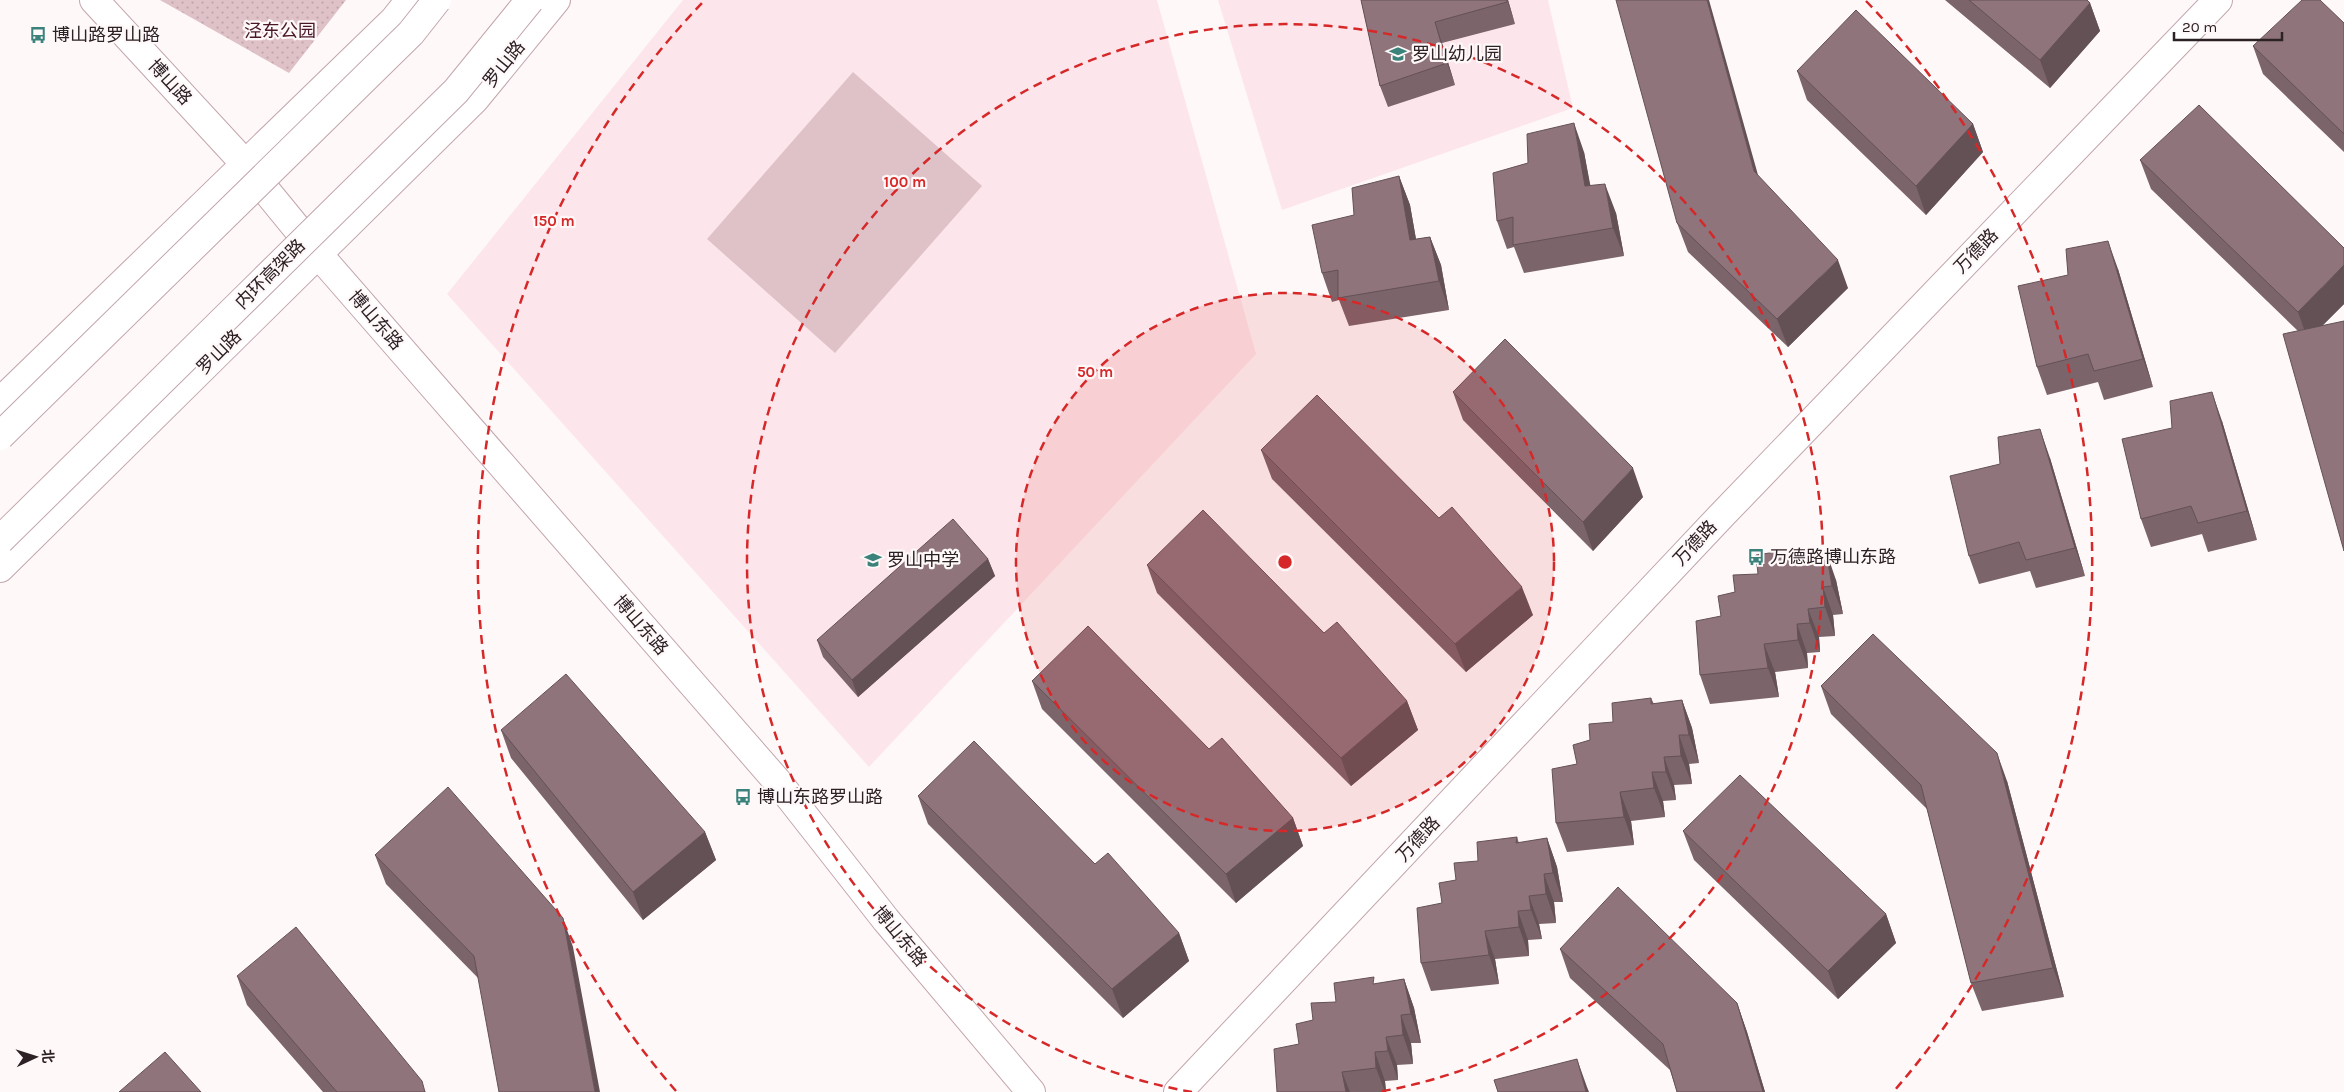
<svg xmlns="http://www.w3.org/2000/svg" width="2344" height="1092" viewBox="0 0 2344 1092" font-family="Karla,'Noto Sans SC',sans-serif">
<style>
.built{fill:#fde6eb}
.park{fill:url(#park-dots)}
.pitch{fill:#dfc1c8}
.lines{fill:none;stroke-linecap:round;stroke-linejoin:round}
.street-casing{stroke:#c3a6ad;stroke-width:30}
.secondary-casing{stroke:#c3a6ad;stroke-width:30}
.primary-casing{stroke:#c3a6ad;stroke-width:30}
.street{stroke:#fff;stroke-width:28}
.secondary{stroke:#fff;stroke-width:28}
.primary{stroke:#fff;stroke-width:28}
.highway-bridge-casing{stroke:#c3a6ad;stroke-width:30;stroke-linecap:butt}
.highway-bridge{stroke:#fff;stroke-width:28}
.wall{fill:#7b646a}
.shaded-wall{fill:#645156}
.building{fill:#8f747b;stroke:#645156}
.ring{fill:none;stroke:#d62828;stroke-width:2.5;stroke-dasharray:9 6}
.labels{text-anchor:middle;stroke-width:4.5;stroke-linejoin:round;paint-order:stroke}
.park-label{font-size:18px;fill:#491728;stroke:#fef8f9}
.poi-label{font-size:18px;fill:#2c2124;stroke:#fef8f9;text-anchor:start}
.street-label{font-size:18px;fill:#2c2124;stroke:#fef8f9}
.centre{fill:#d62828;stroke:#fef8f9;stroke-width:2.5}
.ring-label{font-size:15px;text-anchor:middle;font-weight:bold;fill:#d62828;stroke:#fef8f9;stroke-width:4.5;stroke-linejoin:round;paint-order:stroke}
</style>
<defs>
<pattern id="park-dots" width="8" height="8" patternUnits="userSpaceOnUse" patternTransform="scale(1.25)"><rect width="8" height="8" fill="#dfc1c8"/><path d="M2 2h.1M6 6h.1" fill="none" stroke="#c0a6ac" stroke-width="1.8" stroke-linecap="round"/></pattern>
</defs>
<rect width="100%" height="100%" fill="#fef8f9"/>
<path class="built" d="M683 0H1157L1256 354 869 767 447 294Z
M1218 0H1548L1573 108 1282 210Z"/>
<path class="park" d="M160 0H346L289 73Z"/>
<path class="pitch" d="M853 72 982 186 835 353 707 239Z"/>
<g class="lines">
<g class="street-casing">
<path id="street" d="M1178 1092 1722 515 2218 0"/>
</g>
<g class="secondary-casing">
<path id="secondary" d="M94 0 237 155 318 254 777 781 886 920 1031 1092"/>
</g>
<g class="primary-casing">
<path id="primary" d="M0 402 394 20 410 0
M0 568 475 99 556 0"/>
</g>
<use href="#street" class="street"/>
<use href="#secondary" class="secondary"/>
<use href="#primary" class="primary"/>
<g class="highway-bridge-casing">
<path id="highway-bridge" d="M0 436 411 33 437 0
M0 540 456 91 530 0"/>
</g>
<use href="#highway-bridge" class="highway-bridge"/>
</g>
<path class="wall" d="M1361 0H1508L1515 24 1442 43 1455 85 1388 107 1380 86Z
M1945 0H2087L2090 3 2100 31 2050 88Z
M2344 23V152L2263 74 2253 46Z
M1797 71 1973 124 1983 152 1926 215 1807 100Z
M1584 152 1590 186 1616 213 1624 256 1524 273 1514 247 1507 249 1497 221Z
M2140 160 2344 304 2323 325 2298 331 2151 189Z
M1399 176 1410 205 1416 239 1430 237 1441 265 1449 310 1349 326 1339 300 1332 302 1322 273 1354 215Z
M1677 223 1848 288 1788 347 1688 252Z
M2118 269 2153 387 2104 400 2098 382 2047 395 2037 367Z
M1453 392 1643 497 1593 551 1463 420Z
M2222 421 2257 540 2208 552 2202 534 2151 547 2141 519Z
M1261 450 1533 615 1466 672 1272 479Z
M2050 458 2085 576 2036 588 2030 571 1979 584 1969 556Z
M1798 556 1836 580 1843 614 1833 615 1835 636 1819 637 1820 652 1807 653 1808 668 1775 672 1779 697 1710 704 1700 675 1721 616 1735 592 1758 574Z
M988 559 995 576 858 697 823 657 817 640Z
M1147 565 1324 633 1407 701 1418 730 1351 786 1157 593Z
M1032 681 1209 749 1293 818 1303 846 1236 903 1042 709Z
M1821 686 2007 781 2064 997 1982 1011 1971 983 1927 809 1831 714Z
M1651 698 1654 704 1682 700 1692 728 1699 763 1689 764 1692 784 1674 785 1676 800 1663 801 1665 817 1631 821 1634 845 1567 852 1556 823 1577 764 1590 740 1613 722Z
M501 730 705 832 716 860 643 920 511 758Z
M918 796 1095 864 1179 933 1189 961 1123 1018 928 824Z
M1683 831 1886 914 1896 943 1838 999 1694 860Z
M1517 837 1519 843 1547 838 1557 867 1563 902H1554L1556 923 1539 924 1542 939 1528 940 1529 956 1495 959 1499 984 1431 991 1421 963 1442 903 1456 880 1478 861Z
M375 855 573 947 478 978 386 884Z
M1560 949 1737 1003 1747 1032 1765 1092H1677L1670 1070 1570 978Z
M237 976 426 1092H323L247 1005Z
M1404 979 1414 1008 1421 1043H1411L1413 1064 1397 1065 1398 1080 1385 1081 1386 1092H1277L1299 1044 1313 1020 1336 1002 1376 984Z"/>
<path class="shaded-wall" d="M1507 0H1508L1515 24Z
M1707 0H1709L1765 200 1754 171Z
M2090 3 2100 31 2050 88 2040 60Z
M1435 22 1442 43 1455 85 1447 63Z
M1574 123 1584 152 1596 215 1585 186Z
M1973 124 1983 152 1926 215 1916 186Z
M1399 176 1410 205 1421 268 1410 240Z
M1605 184 1616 213 1624 256 1613 228Z
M1430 237 1441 265 1449 310 1439 281Z
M2108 241 2118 269 2153 387 2143 359Z
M1838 260 1848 288 1788 347 1777 319Z
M2344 265V304L2308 340 2298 312Z
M2212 392 2222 421 2257 540 2247 511Z
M2040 429 2050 458 2085 576 2075 548Z
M1633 468 1643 497 1593 551 1583 522Z
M1826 551 1836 580 1843 614 1832 586Z
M988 559 995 576 858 697 852 680Z
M1522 587 1533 615 1466 672 1455 644Z
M1823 587 1833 615 1835 636 1825 607Z
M1808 609 1819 637 1820 652 1810 623Z
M1797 624 1807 653 1808 668 1798 640Z
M1764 644 1775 672 1779 697 1768 668Z
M1682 700 1692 728 1699 763 1689 735Z
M1407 701 1418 730 1351 786 1341 758Z
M1679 735 1689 764 1692 784 1681 756Z
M1997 753 2007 781 2064 997 2053 968Z
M1664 757 1674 785 1676 800 1666 772Z
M1652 772 1663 801 1665 817 1654 788Z
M1620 792 1631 821 1634 845 1624 817Z
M1293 818 1303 846 1236 903 1226 874Z
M705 832 716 860 643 920 633 892Z
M1547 838 1557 867 1563 902 1553 873Z
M1544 874 1554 902 1556 923 1546 894Z
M1529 896 1539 924 1542 939 1531 910Z
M1518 911 1528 940 1529 956 1519 927Z
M1886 914 1896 943 1838 999 1828 971Z
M563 918 573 947 600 1092H595Z
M1485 931 1495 959 1499 984 1489 955Z
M1179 933 1189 961 1123 1018 1112 989Z
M1404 979 1414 1008 1421 1043 1411 1014Z
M1737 1003 1747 1032 1765 1092H1763Z
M1401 1015 1411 1043 1413 1064 1403 1035Z
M1386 1037 1397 1065 1398 1080 1388 1051Z
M1375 1052 1385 1081 1386 1092H1385L1376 1068Z
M1577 1059 1587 1087 1589 1092H1586Z
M1342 1072 1350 1092H1346Z"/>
<path class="building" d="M1361 0H1507V2L1435 22 1447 63 1380 86Z
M1616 0H1707L1754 171 1838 260 1777 319 1677 223Z
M1969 0H2087L2090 3 2040 60Z
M2302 0H2320L2344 23V134L2253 46Z
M1856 10 1973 124 1916 186 1797 71Z
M2199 105 2344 248V265L2298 312 2140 160Z
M1574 123 1585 186 1605 184 1613 228 1513 245V217L1497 221 1493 173 1528 163 1527 134Z
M1399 176 1410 240 1430 237 1439 281 1338 298V270L1322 273 1312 225 1354 215 1352 188Z
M2108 241 2143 359 2094 371 2088 354 2037 367 2018 286 2068 275 2066 249Z
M2344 321V551L2283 334Z
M1505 339 1633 468 1583 522 1453 392Z
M2212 392 2247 511 2198 523 2191 506 2141 519 2122 439 2172 428 2170 401Z
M1317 395 1439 518 1452 507 1522 587 1455 644 1261 450Z
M2040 429 2075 548 2026 560 2019 542 1969 556 1950 476 2000 464 1998 437Z
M1203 510 1324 633 1337 622 1407 701 1341 758 1147 565Z
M953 519 988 559 852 680 817 640Z
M1796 549 1795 556 1826 551 1832 586 1823 587 1825 607 1808 609 1810 623 1797 624 1798 640 1764 644 1768 668 1700 675 1696 621 1721 616 1718 596 1735 592 1733 575 1758 574 1756 555Z
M1088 626 1209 749 1222 738 1293 818 1226 874 1032 681Z
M1873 634 1997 753 2053 968 1971 983 1921 785 1821 686Z
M566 674 705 832 633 892 501 730Z
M1651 698V704L1682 700 1689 735H1679L1681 756 1664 757 1666 772H1652L1654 788 1620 792 1624 817 1556 823 1552 769 1577 764 1573 745 1590 740 1589 724 1613 722 1612 703Z
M974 741 1095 864 1108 853 1179 933 1112 989 918 796Z
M1740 775 1886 914 1828 971 1683 831Z
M448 787 563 918 595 1092H499L474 956 375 855Z
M1517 837 1516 843 1547 838 1553 873 1544 874 1546 894 1529 896 1531 910 1518 911 1519 927 1485 931 1489 955 1421 963 1417 908 1442 903 1439 883 1456 880 1454 863 1478 861 1477 842Z
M1618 887 1737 1003 1763 1092H1677L1663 1044 1560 949Z
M296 927 422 1081 425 1092H337L237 976Z
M1374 977 1373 984 1404 979 1411 1014 1401 1015 1403 1035 1386 1037 1388 1051 1375 1052 1376 1068 1342 1072 1346 1092H1277L1274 1049 1299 1044 1296 1024 1313 1020 1311 1003 1336 1002 1334 983Z
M165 1052 201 1092H119Z
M1577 1059 1586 1092H1498L1494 1080Z"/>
<circle cx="1285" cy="562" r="269" fill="#d62828" fill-opacity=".12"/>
<g class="ring">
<circle cx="1285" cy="562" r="269"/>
<path d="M1192 1092A538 538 0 1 1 1378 1092"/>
<path d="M676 1091A807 807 0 0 1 704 1M1866 1A807 807 0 0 1 1894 1091"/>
</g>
<defs>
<g id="bus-bare" transform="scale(1.35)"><path d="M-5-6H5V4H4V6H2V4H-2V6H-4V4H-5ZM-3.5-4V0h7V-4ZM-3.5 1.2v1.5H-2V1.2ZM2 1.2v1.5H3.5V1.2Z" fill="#3b827b" stroke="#fef8f9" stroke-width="2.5" paint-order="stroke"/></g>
<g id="school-bare" transform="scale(1.35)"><path d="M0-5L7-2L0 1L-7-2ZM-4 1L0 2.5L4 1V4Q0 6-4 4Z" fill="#3b827b" stroke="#fef8f9" stroke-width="2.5" paint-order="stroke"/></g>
</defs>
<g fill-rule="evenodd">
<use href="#bus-bare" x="38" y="35"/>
<use href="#school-bare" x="1398" y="54"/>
<use href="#bus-bare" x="1756" y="557"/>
<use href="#school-bare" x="873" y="560"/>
<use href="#bus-bare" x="743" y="797"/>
</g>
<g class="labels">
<g class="park-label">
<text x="280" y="37">泾东公园</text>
</g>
<g class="poi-label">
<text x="52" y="41">博山路罗山路</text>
<text x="1412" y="60">罗山幼儿园</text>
<text x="1770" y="563">万德路博山东路</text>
<text x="887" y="566">罗山中学</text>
<text x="757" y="803">博山东路罗山路</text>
</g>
<g class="street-label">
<text transform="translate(504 64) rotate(-51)" y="6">罗山路</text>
<text transform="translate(170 82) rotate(47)" y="6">博山路</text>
<text transform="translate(1976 251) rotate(-46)" y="6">万德路</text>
<text transform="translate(270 274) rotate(-45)" y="6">内环高架路</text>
<text transform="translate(376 320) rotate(49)" y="6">博山东路</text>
<text transform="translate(219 352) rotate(-45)" y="6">罗山路</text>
<text transform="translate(1695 543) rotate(-47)" y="6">万德路</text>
<text transform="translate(641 625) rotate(49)" y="6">博山东路</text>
<text transform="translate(1418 839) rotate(-47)" y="6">万德路</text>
<text transform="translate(900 936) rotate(50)" y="6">博山东路</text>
</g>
</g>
<circle cx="1285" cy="562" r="8" class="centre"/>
<g class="ring-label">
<text x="905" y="187">100 m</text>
<text x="554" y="226">150 m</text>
<text x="1095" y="377">50 m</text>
</g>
<g transform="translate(35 1057) rotate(86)" stroke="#fef8f9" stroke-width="4" paint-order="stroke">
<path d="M0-4L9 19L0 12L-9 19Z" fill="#2c2124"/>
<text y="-8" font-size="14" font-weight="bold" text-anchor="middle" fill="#2c2124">北</text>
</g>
<path d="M2174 32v8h108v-8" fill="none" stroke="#2c2124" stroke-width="2.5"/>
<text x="2182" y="32" font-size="15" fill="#2c2124" stroke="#fef8f9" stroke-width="4" paint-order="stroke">20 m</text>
</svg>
